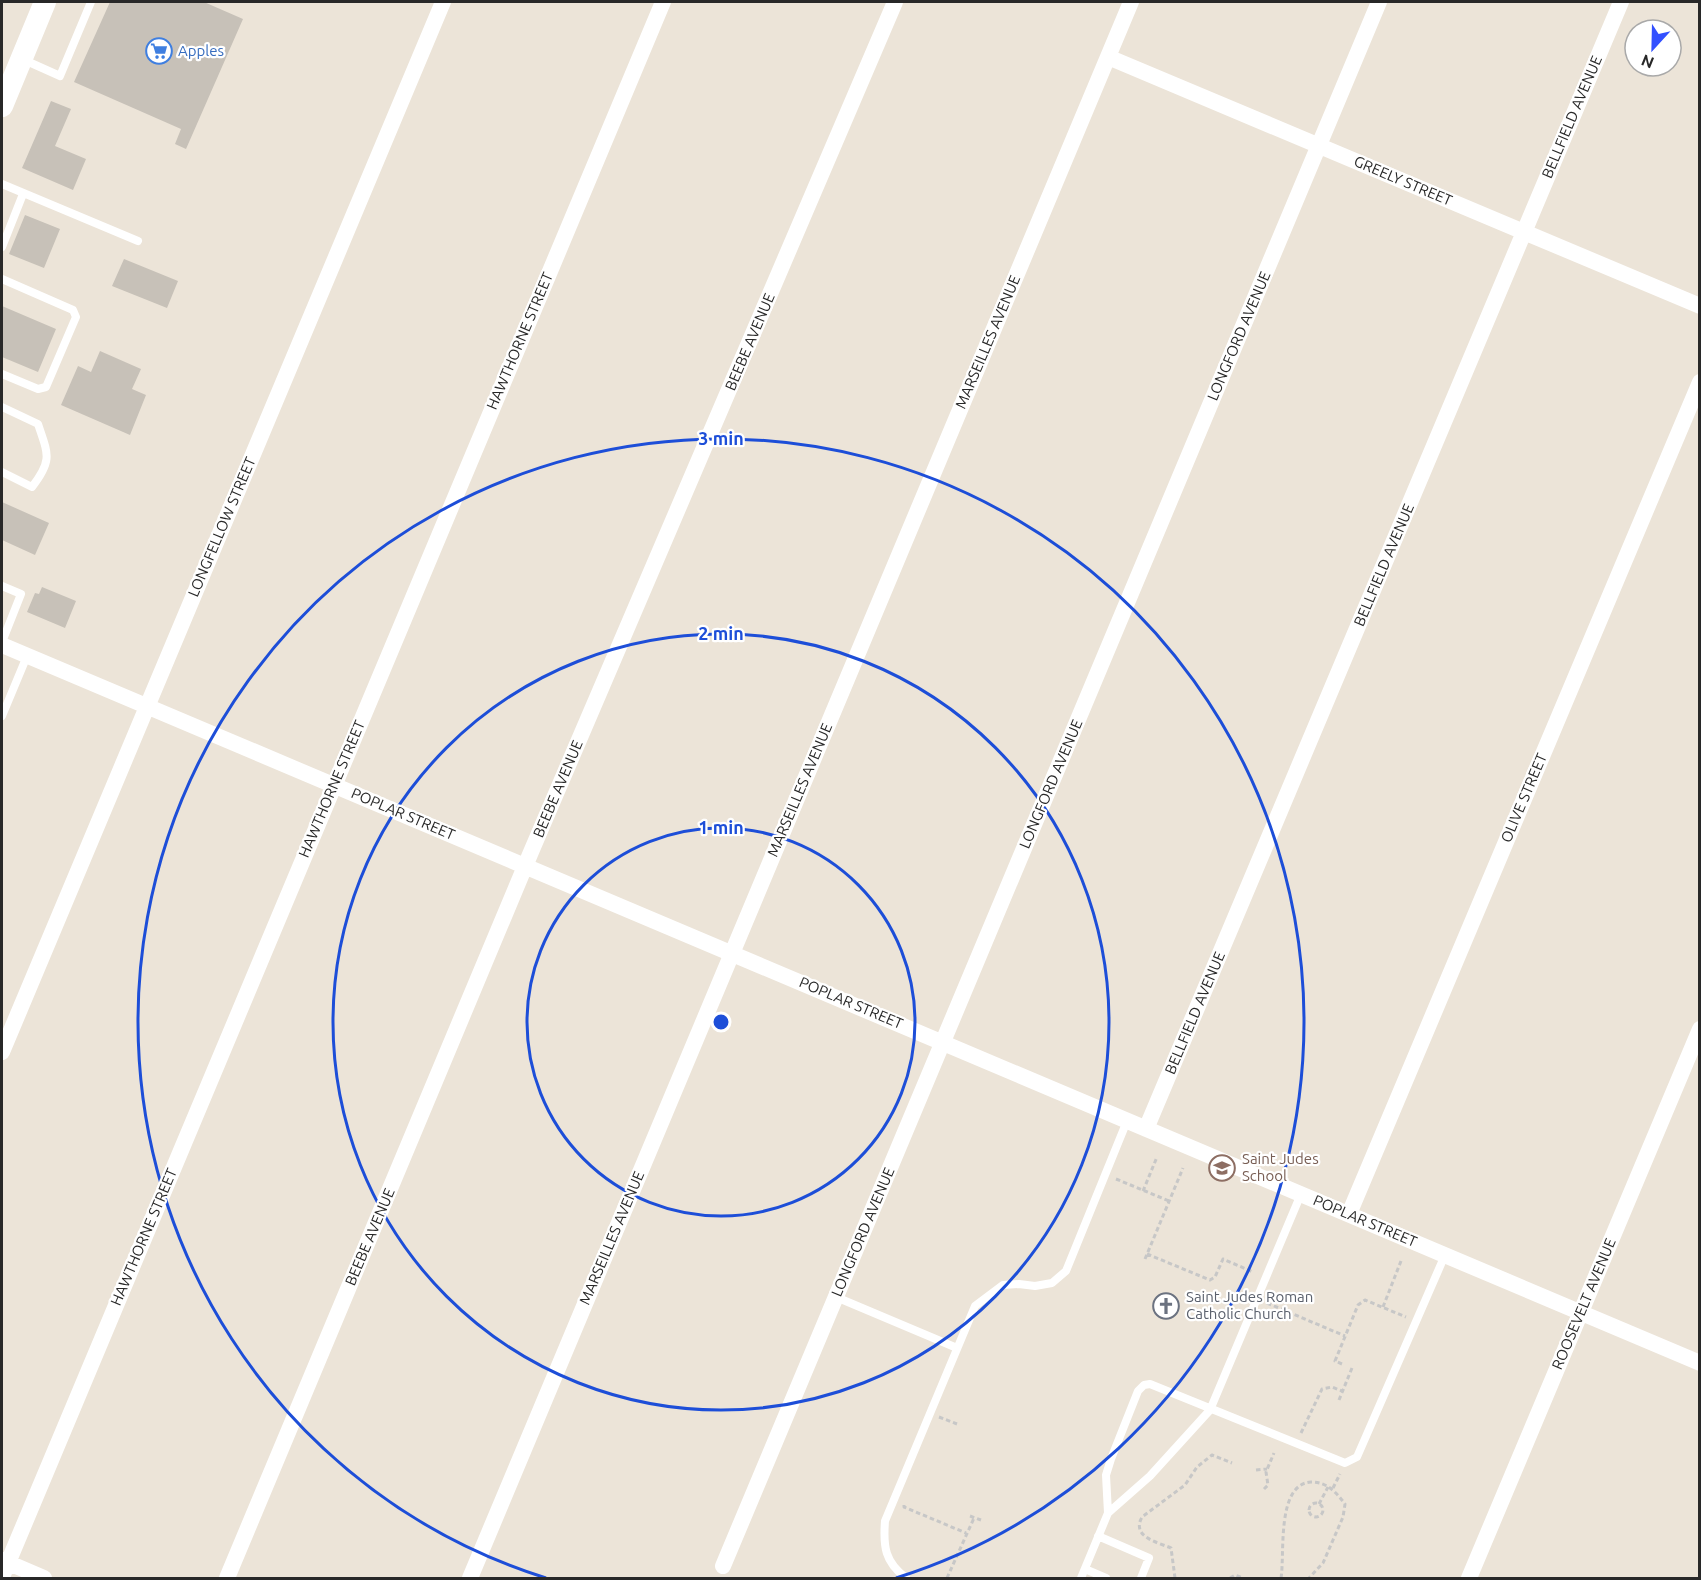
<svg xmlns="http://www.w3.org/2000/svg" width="1701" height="1580" viewBox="0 0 1701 1580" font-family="Ubuntu,sans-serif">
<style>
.building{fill:#c7c1b8}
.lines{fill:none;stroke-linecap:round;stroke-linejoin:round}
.path{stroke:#c7c7c7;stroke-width:3;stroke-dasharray:4.5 3;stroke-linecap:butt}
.service{stroke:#fff;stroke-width:8}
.minor{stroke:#fff;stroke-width:16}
.secondary{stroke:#fff;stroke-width:22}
.ring{fill:none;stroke:#1d4ed8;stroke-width:3}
.labels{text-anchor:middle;stroke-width:4.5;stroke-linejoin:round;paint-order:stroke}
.shop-label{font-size:15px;fill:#366cbe;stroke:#fff;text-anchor:start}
.street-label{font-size:15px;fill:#282828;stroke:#fff}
.education-label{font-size:15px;fill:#785e54;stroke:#fff;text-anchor:start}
.worship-label{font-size:15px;fill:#5b616d;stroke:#fff;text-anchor:start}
.centre{fill:#1d4ed8;stroke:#fff;stroke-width:3}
.ring-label{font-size:18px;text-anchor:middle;font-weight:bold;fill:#1d4ed8;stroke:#fff;stroke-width:4.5;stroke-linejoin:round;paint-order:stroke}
</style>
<rect width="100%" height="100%" fill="#ece4d8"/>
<path class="building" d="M110 2H204L243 19 186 149 175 144 181 129 74 82Z
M51 101 71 109 55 146 86 159 73 190 22 168Z
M25 215 60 229 44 268 9 254Z
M124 259 178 281 167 308 112 286Z
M2 306 56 329 38 372 2 357Z
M100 351 141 369 132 389 146 395 130 435 61 405 78 366 91 372Z
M2 502 49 523 35 555 2 540Z
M42 587 76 601 65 628 27 612 35 593 39 594Z"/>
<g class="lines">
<path class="path" d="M1116 1179 1169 1201
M1143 1191 1157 1157
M1147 1254 1210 1280 1215 1277 1223 1259 1253 1272
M1145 1259 1183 1168
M1267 1303 1345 1336
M1383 1307 1401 1261
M1342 1364 1335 1361 1358 1305 1365 1300 1406 1317
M1339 1400 1352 1368
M939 1417 957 1424
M1301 1433 1322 1389 1332 1387 1342 1391
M1256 1470 1267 1469
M1333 1488 1340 1474
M1264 1489 1268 1485 1266 1472 1274 1453
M1309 1510a7 7 0 1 1 14 0a7 7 0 1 1-14 0Z
M1319 1504 1328 1487
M904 1505V1507L966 1533
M970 1516 981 1520
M947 1578 974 1518
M1175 1578 1171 1548C1157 1542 1131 1537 1142 1517L1185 1485 1197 1467 1212 1455 1232 1463
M1230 1578 1235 1575 1243 1578
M1281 1578C1285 1554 1276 1484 1311 1482 1327 1482 1336 1492 1345 1504L1343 1517 1323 1563 1309 1578"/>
<path class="service" d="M22 59 60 76 91 2
M2 184 138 241
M2 247 23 194
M2 279 73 310 76 317 46 387 38 389 2 374
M2 407 38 424C48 454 53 460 32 487L2 472
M2 586 21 594 2 642
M2 716 27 656
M836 1297 957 1348
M1108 1513 1106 1475 1111 1459 1138 1391 1144 1385 1150 1384 1345 1463 1357 1457 1445 1255
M1098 1536 1149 1558 1141 1578
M1085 1569 1106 1578
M906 1578C885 1562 883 1547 885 1521L975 1306 1003 1285 1019 1284 1035 1286 1052 1283 1066 1271 1127 1121
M1081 1578 1108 1513 1150 1476 1210 1410 1301 1194"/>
<path class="minor" d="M1108 57 1700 306
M2 645 1700 1363
M2 1052 443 2
M1146 1129 1621 2
M1349 1214 1700 382
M2 1560 44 1578
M723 1566 1379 2
M2 1577 663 2
M227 1578 531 852 895 2
M470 1578 1131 2
M1469 1578 1700 1029"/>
<path class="secondary" d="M2 106 45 2"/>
</g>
<g class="ring">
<circle cx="721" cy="1022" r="194"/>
<circle cx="721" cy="1022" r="388"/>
<path d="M546 1578A583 583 0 1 1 896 1578"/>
</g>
<defs>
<g id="supermarket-ring" transform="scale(1.35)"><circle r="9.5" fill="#fff" stroke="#3f7fe0" stroke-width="1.5"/><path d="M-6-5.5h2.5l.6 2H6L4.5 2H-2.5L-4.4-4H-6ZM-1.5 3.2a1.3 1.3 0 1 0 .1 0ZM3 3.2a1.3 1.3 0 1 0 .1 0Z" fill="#3f7fe0"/></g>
<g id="school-ring" transform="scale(1.35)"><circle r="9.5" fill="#fff" stroke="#8d6e63" stroke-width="1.5"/><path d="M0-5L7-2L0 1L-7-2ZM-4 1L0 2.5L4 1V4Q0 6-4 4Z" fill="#8d6e63"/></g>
<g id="church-ring" transform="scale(1.35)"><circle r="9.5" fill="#fff" stroke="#6b7280" stroke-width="1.5"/><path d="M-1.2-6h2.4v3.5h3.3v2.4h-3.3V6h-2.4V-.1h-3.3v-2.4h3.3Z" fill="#6b7280"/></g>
</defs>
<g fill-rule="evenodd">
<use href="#supermarket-ring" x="159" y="51"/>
<use href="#school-ring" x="1222" y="1168"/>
<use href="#church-ring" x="1166" y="1306"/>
</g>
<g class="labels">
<g class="shop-label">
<text x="178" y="56">Apples</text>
</g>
<g class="street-label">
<text transform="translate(1572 117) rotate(-67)" y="5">BELLFIELD AVENUE</text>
<text transform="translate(1403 181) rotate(23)" y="5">GREELY STREET</text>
<text transform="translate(1239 336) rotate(-67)" y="5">LONGFORD AVENUE</text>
<text transform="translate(520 341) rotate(-67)" y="5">HAWTHORNE STREET</text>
<text transform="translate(750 342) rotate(-67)" y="5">BEEBE AVENUE</text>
<text transform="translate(988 342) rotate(-67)" y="5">MARSEILLES AVENUE</text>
<text transform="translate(222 527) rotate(-67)" y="5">LONGFELLOW STREET</text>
<text transform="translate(1384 565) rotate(-67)" y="5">BELLFIELD AVENUE</text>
<text transform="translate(1051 784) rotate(-67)" y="5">LONGFORD AVENUE</text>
<text transform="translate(332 789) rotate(-67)" y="5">HAWTHORNE STREET</text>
<text transform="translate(558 789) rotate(-67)" y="5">BEEBE AVENUE</text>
<text transform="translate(800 790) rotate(-67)" y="5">MARSEILLES AVENUE</text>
<text transform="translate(1524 798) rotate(-67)" y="5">OLIVE STREET</text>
<text transform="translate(403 814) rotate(23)" y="5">POPLAR STREET</text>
<text transform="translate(851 1003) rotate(23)" y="5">POPLAR STREET</text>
<text transform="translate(1195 1013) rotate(-67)" y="5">BELLFIELD AVENUE</text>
<text transform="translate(1365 1221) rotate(23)" y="5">POPLAR STREET</text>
<text transform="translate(863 1232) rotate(-67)" y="5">LONGFORD AVENUE</text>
<text transform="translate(144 1237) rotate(-67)" y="5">HAWTHORNE STREET</text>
<text transform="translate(370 1237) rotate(-67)" y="5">BEEBE AVENUE</text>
<text transform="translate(612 1238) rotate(-67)" y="5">MARSEILLES AVENUE</text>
<text transform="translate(1584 1304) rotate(-67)" y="5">ROOSEVELT AVENUE</text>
</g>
<g class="education-label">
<text x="1242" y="1164">Saint Judes<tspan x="1242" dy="17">School</tspan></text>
</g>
<g class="worship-label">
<text x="1186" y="1302">Saint Judes Roman<tspan x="1186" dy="17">Catholic Church</tspan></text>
</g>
</g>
<circle cx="721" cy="1022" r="9" class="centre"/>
<g class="ring-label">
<text x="721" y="445">3 min</text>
<text x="721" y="640">2 min</text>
<text x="721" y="834">1 min</text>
</g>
<rect width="1701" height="1580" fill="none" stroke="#282828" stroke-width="6"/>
<g transform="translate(1653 48) rotate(202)"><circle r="28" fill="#ffffff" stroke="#a9a9a9" stroke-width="1.5"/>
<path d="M0-4.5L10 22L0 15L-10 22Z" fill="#3250ff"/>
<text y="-9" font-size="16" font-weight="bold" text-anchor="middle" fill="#282828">N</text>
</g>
</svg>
